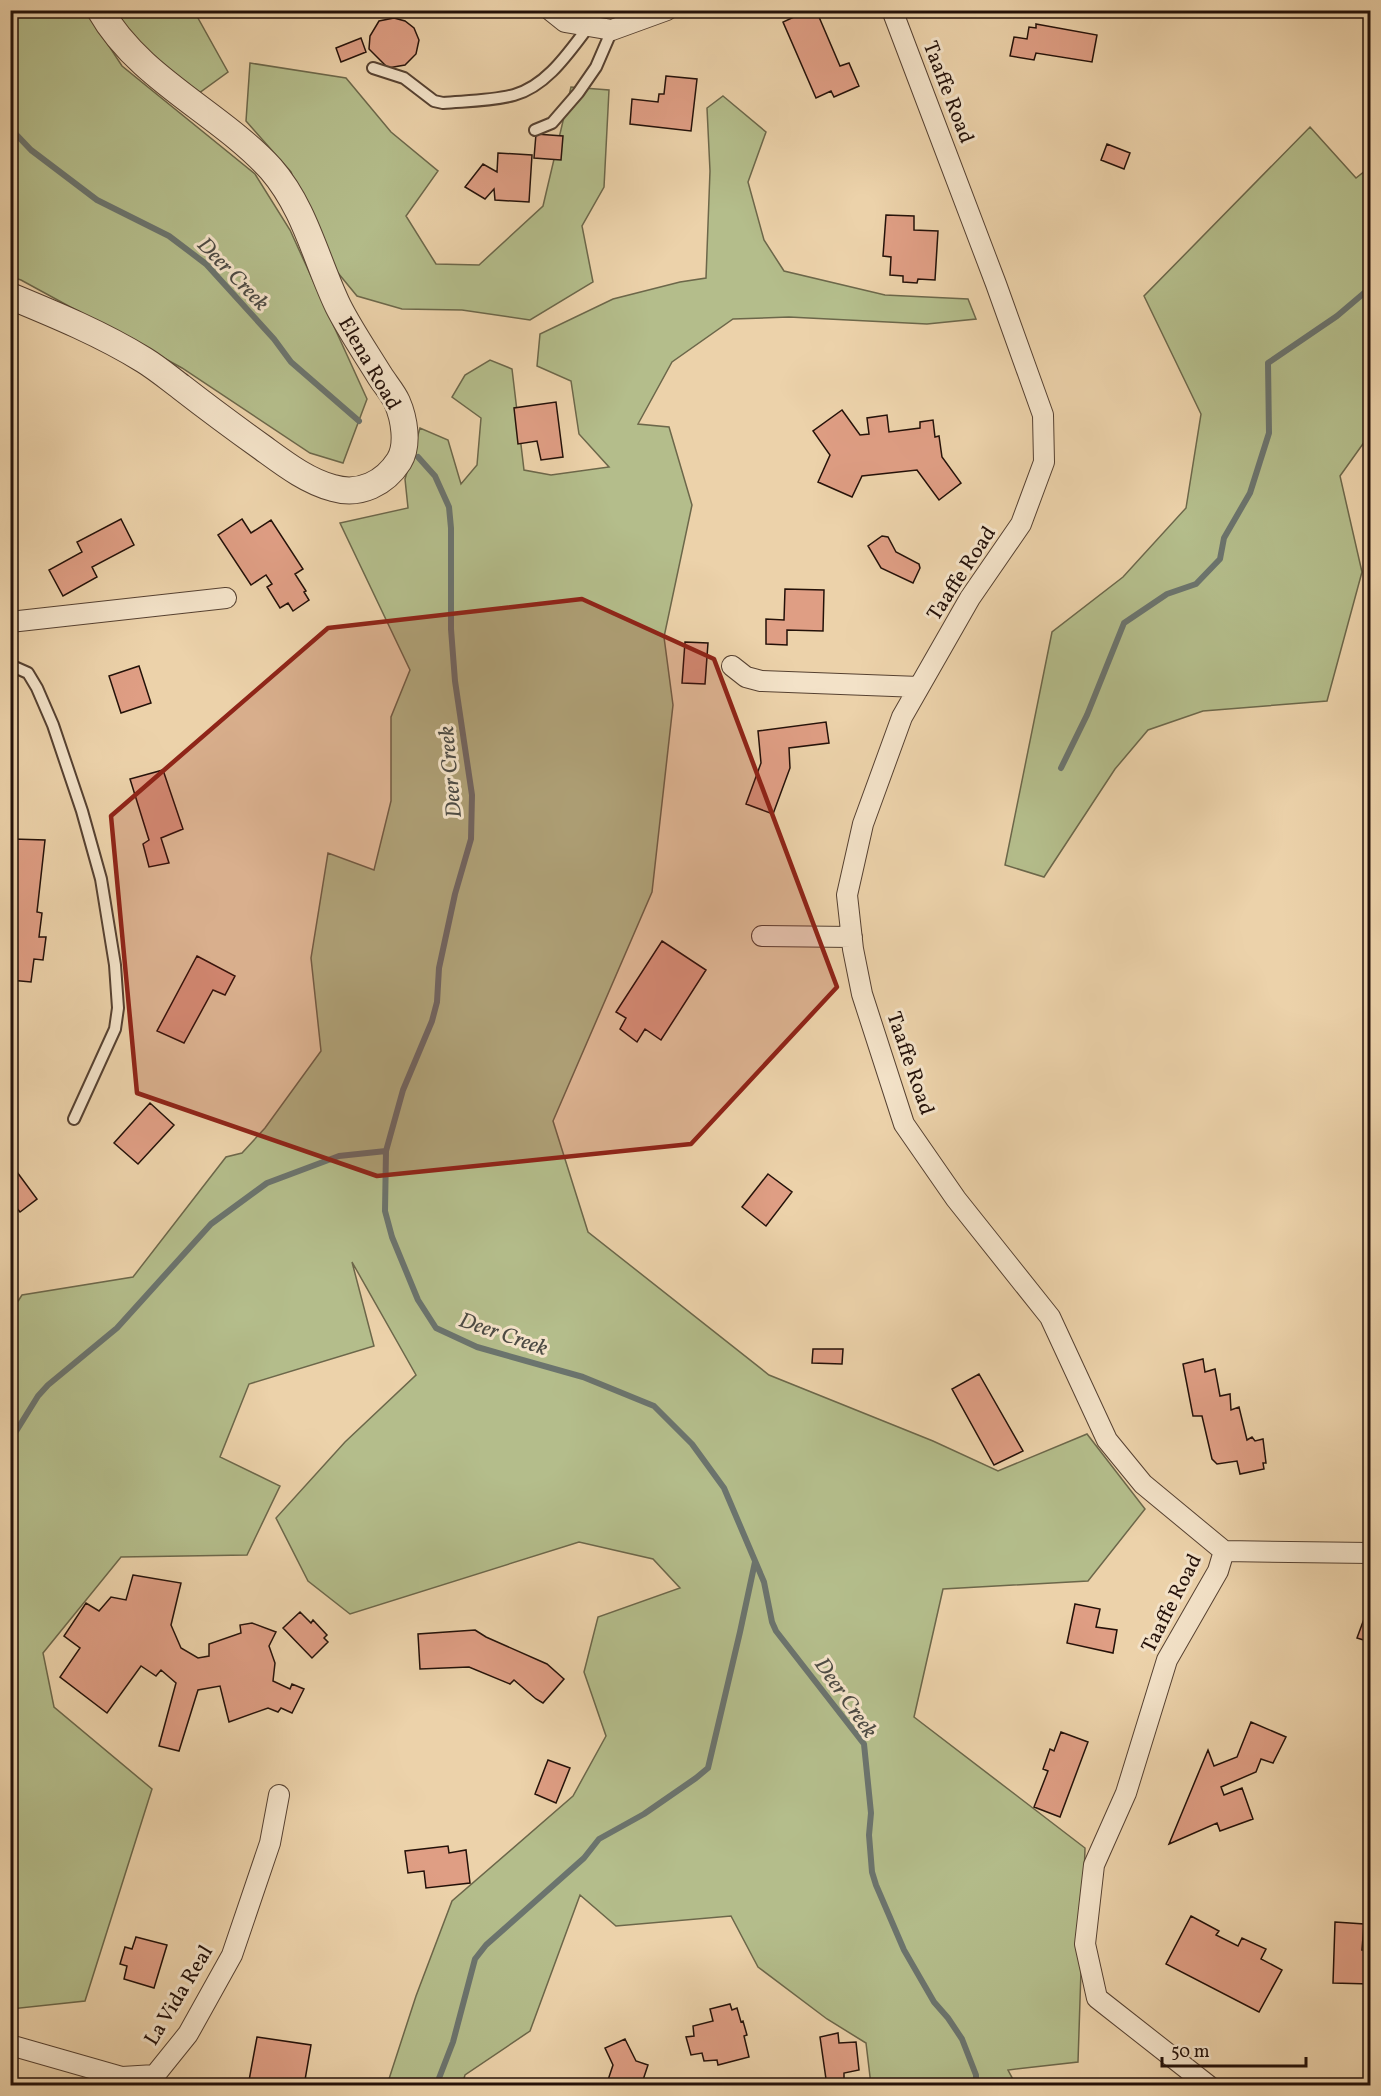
<svg xmlns="http://www.w3.org/2000/svg" width="1381" height="2096" viewBox="0 0 1381 2096" font-family="Vollkorn,serif">
<style>
.green{fill:#b4bd8b;stroke:#6c674a;stroke-width:1.5}
.lines{fill:none;stroke-linecap:round;stroke-linejoin:round}
.stream{stroke:#6b746e;stroke-width:6}
.building{fill:#df9e84;stroke:#241109;stroke-width:1.5}
.service-casing{stroke:#564131;stroke-width:14}
.minor-casing{stroke:#564131;stroke-width:22}
.tertiary-casing{stroke:#564131;stroke-width:28}
.service{stroke:#f3e2c8;stroke-width:10}
.minor{stroke:#f3e2c8;stroke-width:20}
.tertiary{stroke:#f3e2c8;stroke-width:26}
.marked{fill:#8f2418;fill-opacity:0.2;stroke:#8f2418;stroke-width:4.5;stroke-linejoin:round}
.labels{text-anchor:middle;stroke-width:6;stroke-linejoin:round;paint-order:stroke}
.street-label{font-size:21px;fill:#241109;stroke:#f3e2c8}
.water-label{font-size:22px;font-style:italic;fill:#4d4b44;stroke:#f3e2c8}
</style>
<rect width="100%" height="100%" fill="#ecd2aa"/>
<filter id="stains"><feTurbulence type="fractalNoise" baseFrequency=".00333" numOctaves="4"/><feColorMatrix values="0 0 0 0 .2 0 0 0 0 .09 0 0 0 0 .02 0 0 0 .5 -.17"/></filter>
<radialGradient id="worn" r=".72"><stop offset=".6" stop-color="#630" stop-opacity="0"/><stop offset="1" stop-color="#630" stop-opacity=".3"/></radialGradient>
<path class="green" d="M10 11H86L122 66 255 174 290 230 367 399 343 463 310 453 182 368 21 280 11 277Z
M111 11H194L228 72 199 93 157 64Z
M250 63 346 78 391 132 438 171 406 216 436 264 479 265 543 206 571 87 609 90 604 187 582 226 593 282 530 320 462 310 402 309 357 296 320 251 291 172 246 121Z
M723 96 766 132 748 182 764 240 784 271 885 295 968 299 976 319 927 324 789 317 733 319 672 362 638 424 669 427 692 505 664 637 673 705 652 892 553 1121 588 1232 769 1375 933 1441 998 1471 1087 1434 1145 1509 1088 1581 943 1589 914 1717 1085 1848 1078 2062 1008 2070 1016 2085H871L866 2043 827 2019 758 1967 731 1916 616 1926 580 1895 530 2031 465 2075 462 2085H387L416 1996 452 1901 573 1796 606 1736 584 1672 598 1617 680 1588 653 1559 579 1542 350 1614 308 1581 276 1518 345 1442 416 1375 352 1262 374 1346 249 1384 220 1457 280 1486 247 1555 121 1557 43 1653 54 1707 152 1789 85 2001 11 2009V1312L22 1295 133 1277 226 1157 242 1153 265 1128 321 1051 311 958 328 853 374 870 391 801V717L410 670 340 523 408 508 405 479 420 428 448 440 461 484 477 465 481 418 452 397 465 375 490 360 512 369 524 470 551 475 609 467 579 434 571 381 537 366 540 334 613 299 680 282 706 278 710 171 707 108Z
M1310 127 1356 178 1370 167V434L1340 476 1362 572 1327 701 1203 711 1148 730 1115 769 1044 877 1005 865 1052 632 1123 577 1186 508 1201 414 1144 296Z"/>
<g class="lines">
<path class="stream" d="M10 128 31 150 97 200 169 236 206 264 274 339 291 362 359 421
M418 457 435 476 449 507 451 528V629L455 681 472 795 471 839 455 894 439 968 437 1002 432 1021 403 1090 386 1151 385 1211 392 1237 418 1300 436 1328 477 1347 583 1377 654 1406 692 1444 724 1488 764 1582 772 1622 776 1631 864 1744 871 1813 869 1835 872 1872 876 1885 904 1950 934 2002 948 2018 962 2039 976 2075V2086
M1061 768 1087 715 1124 623 1167 594 1196 584 1220 559 1224 538 1250 493 1269 433 1268 363 1337 316 1370 288
M10 1441 38 1396 48 1385 117 1328 211 1224 267 1183 339 1156 386 1151
M436 2086 453 2042 475 1959 486 1945 584 1858 599 1839 644 1814 696 1778 708 1768 740 1632 755 1562"/>
</g>
<path class="building" d="M809 10H816L840 66 849 63 859 86 834 97 831 91 816 98 783 22Z
M394 18 405 21 414 28 419 40 416 54 405 65 388 68 369 49 370 36 379 21Z
M1036 24 1097 35 1092 62 1036 53 1034 60 1010 56 1014 37 1027 39 1029 27 1036 28Z
M361 38 366 52 341 62 336 48Z
M666 76 697 79 691 131 630 124 632 99 658 102 659 94H664Z
M536 134 563 136 561 160 534 158Z
M1107 144 1130 153 1124 169 1101 160Z
M498 153 532 155 529 202 495 200 494 189 485 199 465 187 483 164 497 172Z
M886 215 914 216V230L938 231 935 280 918 279 917 283 903 282V276L890 275 891 257 883 256Z
M556 402 563 457 541 460 537 441 518 444 514 408Z
M842 410 860 435 869 434 867 418 887 415 889 432 920 428V422L933 420 935 437 939 436 942 457 961 483 939 500 917 470 862 476 852 497 818 482 830 455 813 431Z
M121 519 134 545 92 567 97 577 63 596 49 570 82 552 77 542Z
M242 519 251 533 271 520 303 569 295 574 306 591 304 592 309 600 293 611 288 603 280 608 267 587 272 584 266 575 251 585 218 535Z
M882 536 888 537 896 552 919 564 920 568 913 583 881 568 868 546Z
M785 589 824 590 823 631 787 630V645L766 644V619L784 620Z
M685 642 708 643 705 684 682 683Z
M139 666 151 703 121 713 109 676Z
M826 722 829 743 789 748 790 768 773 814 746 804 761 763 758 731Z
M163 770 183 829 161 838 169 863 149 867 143 844 149 840 130 779Z
M13 839 45 840 37 912 42 913 39 937H46L43 960 34 959 31 982 10 980V869Z
M662 941 706 970 661 1040 645 1029 637 1042 620 1029 626 1018 616 1012Z
M197 956 235 976 225 995 213 990 184 1043 157 1031Z
M150 1103 174 1125 138 1164 114 1143Z
M17 1172 37 1199 20 1212 15 1206 10 1209V1176Z
M768 1174 792 1192 766 1226 742 1207Z
M813 1349H843L842 1364 812 1363Z
M1203 1359 1205 1372 1215 1369 1220 1396 1230 1394 1231 1410 1239 1407 1247 1440 1252 1437 1255 1441 1263 1439 1266 1463H1263L1264 1469 1240 1474 1237 1461 1217 1464 1212 1459 1202 1416H1193L1183 1364Z
M979 1374 1023 1451 994 1465 952 1389Z
M133 1575 181 1583 171 1625 181 1648 198 1658 209 1656V1644L241 1633 240 1625 252 1623 276 1632 269 1646 275 1663 273 1681 290 1689 292 1684 304 1689 292 1713 281 1708 278 1712 268 1708 229 1722 220 1686 198 1690 179 1751 159 1746 176 1683 161 1670 156 1676 141 1666 107 1713 60 1677 80 1648 64 1636 86 1603 99 1611 111 1597 126 1600Z
M1075 1604 1100 1609 1096 1627 1117 1630 1113 1653 1067 1643Z
M1368 1608 1370 1609V1642L1357 1638Z
M300 1612 311 1623 313 1620 327 1635 324 1638 328 1642 312 1658 283 1628Z
M475 1630 486 1637 547 1664 564 1679 543 1703 536 1699 514 1680 510 1684 469 1667 420 1669 418 1634Z
M1251 1722 1286 1737 1273 1763 1261 1759 1256 1772 1221 1787 1224 1795 1242 1788 1253 1819 1220 1831 1217 1823 1169 1844 1208 1750 1214 1766 1237 1757Z
M1061 1732 1088 1742 1060 1817 1034 1807 1048 1771 1043 1769 1050 1749 1054 1751Z
M548 1760 570 1768 556 1803 535 1794Z
M448 1846 449 1853 466 1850 470 1883 426 1888 424 1871 408 1873 405 1851Z
M1191 1916 1219 1931 1216 1935 1238 1946 1242 1938 1266 1949 1261 1959 1282 1970 1259 2012 1166 1964Z
M1335 1922 1364 1924 1362 1950H1370V1984L1333 1983Z
M136 1937 167 1945 154 1988 124 1979 127 1966 120 1964 125 1947 132 1949Z
M730 2004 732 2010 737 2008 741 2022 743 2021 747 2035 744 2036 749 2057 718 2065 717 2060 704 2061 702 2053 691 2055 686 2037 694 2036 693 2026 713 2021 710 2009Z
M838 2033 839 2043 856 2042 859 2070 844 2073V2085L864 2082V2086H827L820 2037Z
M257 2037 311 2045 304 2086 272 2084 271 2086H248Z
M625 2039 636 2061 648 2065 641 2086H606L613 2065 605 2048Z"/>
<g class="lines">
<g class="service-casing">
<path id="service" d="M373 68 404 78 434 101 443 103C466 101 492 101 514 95 547 86 569 52 589 26
M535 130 552 123 578 93 596 67 612 30
M10 665 28 673 37 688 53 725 82 811 101 879 115 965 118 1008 115 1029 74 1119"/>
</g>
<g class="minor-casing">
<path id="minor" d="M550 10 565 22 612 30 667 10
M892 10 996 284 1043 415 1044 462 1021 524 970 598 902 717 863 824 847 895 853 949 862 994 904 1124 956 1199 1050 1317 1107 1440 1143 1484 1224 1551 1218 1571 1167 1660 1126 1793 1094 1865 1085 1944 1097 1998 1209 2086
M10 622 226 598
M732 666 746 677 761 681 919 687
M762 936 852 937
M1224 1551 1370 1553
M10 2045 122 2077 155 2075 188 2034 232 1955 270 1843 279 1795"/>
</g>
<g class="tertiary-casing">
<path id="tertiary" d="M10 296C56 315 102 334 144 360 157 368 169 378 181 387 208 408 235 428 263 448 285 464 307 481 333 488 360 496 385 483 399 461 409 445 404 418 397 402 393 393 385 384 380 376 366 353 350 330 338 306 316 260 305 208 271 169 219 112 139 79 100 10"/>
</g>
<use href="#service" class="service"/>
<use href="#minor" class="minor"/>
<use href="#tertiary" class="tertiary"/>
</g>
<path class="marked" d="M582 599 714 659 837 987 691 1144 377 1176 137 1093 111 816 328 628Z"/>
<g class="labels">
<g class="street-label">
<text transform="translate(949 92) rotate(69)" y="7">Taaffe Road</text>
<text transform="translate(370 363) rotate(60)" y="7">Elena Road</text>
<text transform="translate(961 573) rotate(-57)" y="7">Taaffe Road</text>
<text transform="translate(911 1063) rotate(71)" y="7">Taaffe Road</text>
<text transform="translate(1171 1603) rotate(-63)" y="7">Taaffe Road</text>
<text transform="translate(178 1995) rotate(-59)" y="7">La Vida Real</text>
</g>
<g class="water-label">
<text transform="translate(234 273) rotate(46)" y="8">Deer Creek</text>
<text transform="translate(449 772) rotate(-95)" y="8">Deer Creek</text>
<text transform="translate(504 1333) rotate(19)" y="8">Deer Creek</text>
<text transform="translate(847 1697) rotate(55)" y="8">Deer Creek</text>
</g>
</g>
<rect width="1381" height="2096" fill="none" stroke="#ecd2aa" stroke-width="36"/>
<rect x="12" y="12" width="1357" height="2072" fill="none" stroke="#241109" stroke-width="3"/>
<rect x="18" y="18" width="1345" height="2060" fill="none" stroke="#241109" stroke-width="1.5"/>
<path d="M1162 2057v9h144v-9" fill="none" stroke="#241109" stroke-width="3"/>
<text x="1171" y="2057" font-size="18" fill="#241109" stroke="#f3e2c8" stroke-width="4.5" paint-order="stroke">50 m</text>
<rect width="100%" height="100%" filter="url(#stains)"/>
<rect width="100%" height="100%" fill="url(#worn)"/>
</svg>
